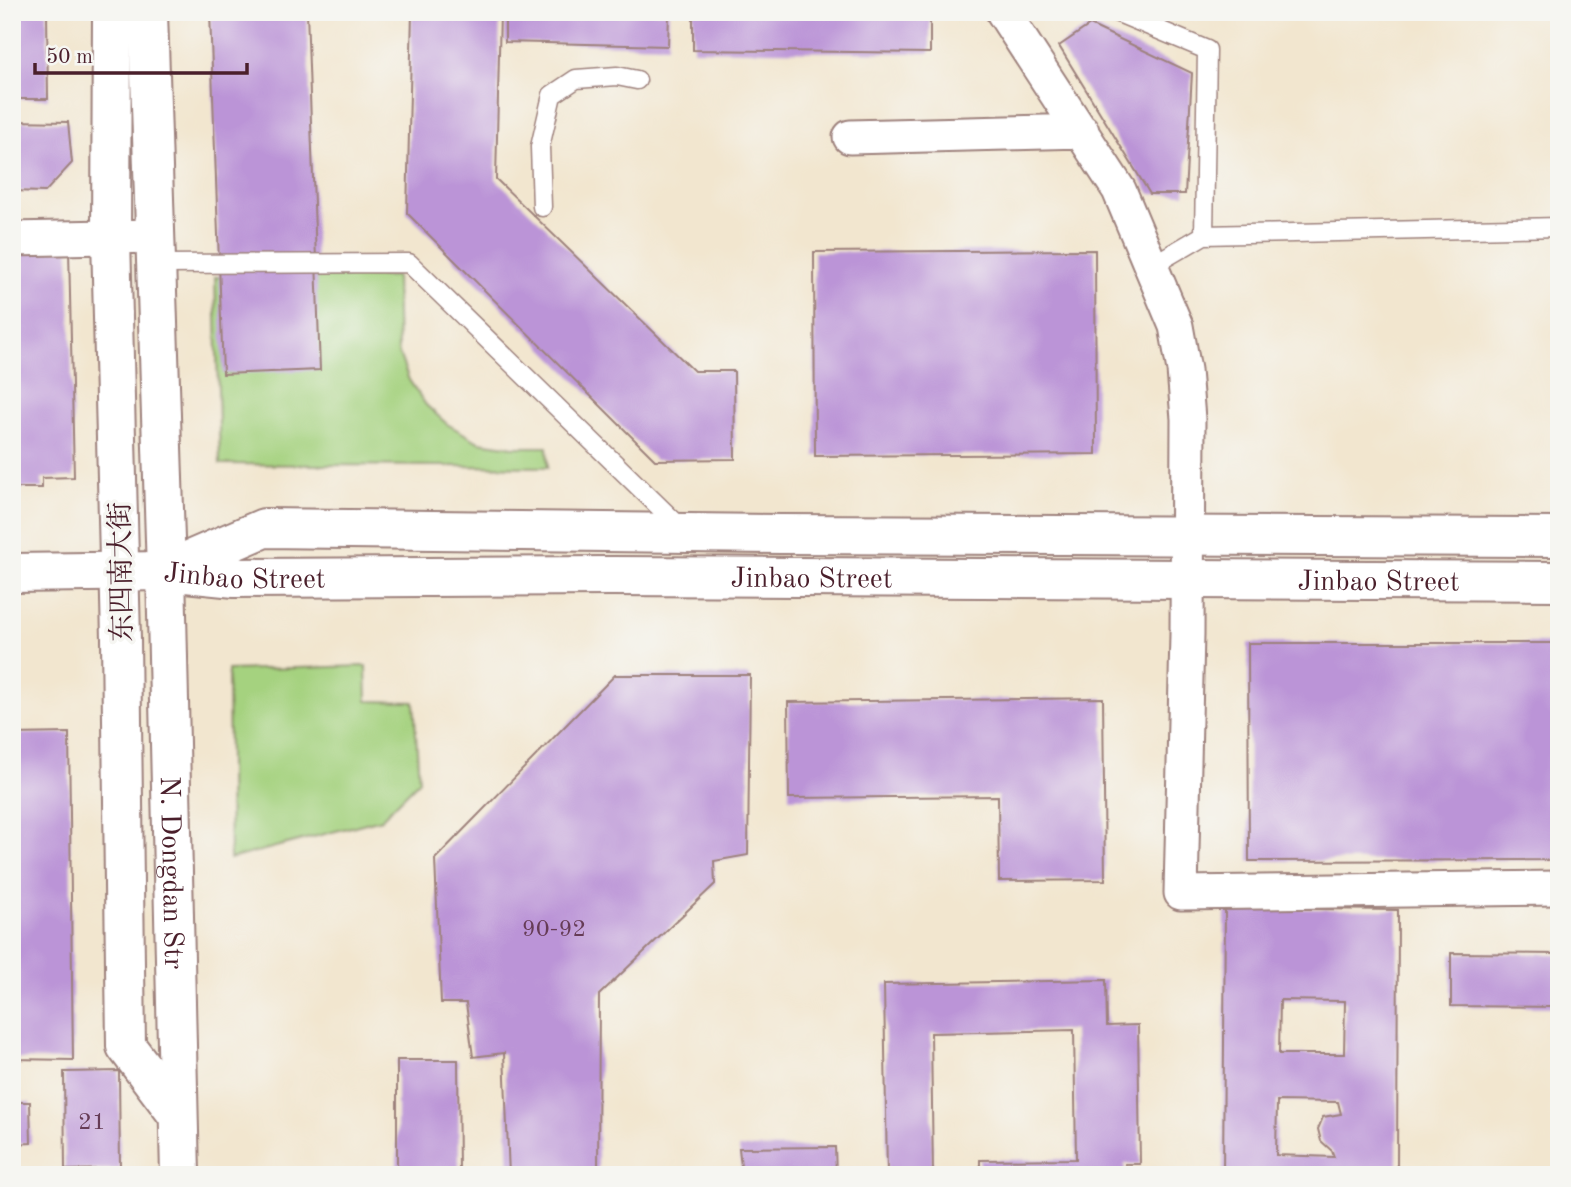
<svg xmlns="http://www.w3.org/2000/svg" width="1571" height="1187" viewBox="0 0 1571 1187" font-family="'Old Standard TT','Noto Serif SC',serif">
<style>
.green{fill:#a5d27f;stroke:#787855;stroke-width:2}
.building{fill:#bb94d7;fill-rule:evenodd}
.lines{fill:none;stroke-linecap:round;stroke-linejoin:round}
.service-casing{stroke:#9e827d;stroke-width:21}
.minor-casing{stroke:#9e827d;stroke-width:37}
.secondary-casing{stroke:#9e827d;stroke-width:42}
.primary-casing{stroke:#9e827d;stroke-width:42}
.service{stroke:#fff;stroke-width:18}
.minor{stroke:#fff;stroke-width:33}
.secondary{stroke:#fff;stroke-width:38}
.primary{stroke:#fff;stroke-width:38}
.labels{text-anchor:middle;stroke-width:7;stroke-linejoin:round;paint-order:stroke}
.number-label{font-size:24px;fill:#663c56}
.street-label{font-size:28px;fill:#4a1f2b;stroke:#f6f6f2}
</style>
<rect width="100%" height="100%" fill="#f6f6f2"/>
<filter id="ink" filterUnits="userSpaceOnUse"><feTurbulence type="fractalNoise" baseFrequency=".0143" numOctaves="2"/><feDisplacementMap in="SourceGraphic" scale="14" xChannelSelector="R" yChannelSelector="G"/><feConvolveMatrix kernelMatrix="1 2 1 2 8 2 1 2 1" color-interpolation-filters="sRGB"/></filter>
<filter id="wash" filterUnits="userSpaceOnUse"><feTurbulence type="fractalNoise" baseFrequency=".00686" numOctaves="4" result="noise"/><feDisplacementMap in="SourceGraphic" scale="28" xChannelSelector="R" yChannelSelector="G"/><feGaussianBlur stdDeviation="1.57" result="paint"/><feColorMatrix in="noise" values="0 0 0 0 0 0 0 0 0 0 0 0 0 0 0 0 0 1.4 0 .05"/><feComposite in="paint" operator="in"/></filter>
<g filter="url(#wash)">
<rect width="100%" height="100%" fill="#f2e6cf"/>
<path class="green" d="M396 276 398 351 409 380 426 405 447 424 479 442 514 447H547L548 467 220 464 215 277Z
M366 666 367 701 414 702 419 781 381 819 230 859 228 670Z"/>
<g id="blocks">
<path class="building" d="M12 12H47L48 99H12Z
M210 12H307L320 370 223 374Z
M412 12H500L496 179 694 371H734L735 459 655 460 407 213Z
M505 12H669L668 46 505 42Z
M693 12H930V53L693 50Z
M1090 25 1192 73 1185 194H1150L1059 46Z
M12 121 68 122 72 163 45 192 12 191Z
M69 249 74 477 42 478V488H12V251Z
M1095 250 1096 454 815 456 814 252Z
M1248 643H1559V860L1249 861Z
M615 675H750L748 855 714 861 715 884 599 995 598 1175H509L504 1053 473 1057 466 1003H441L435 859Z
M1103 698 1105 880 999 881 998 796 789 798 788 702Z
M69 733 73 1060 12 1059V734Z
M1225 908 1398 910 1397 1175H1223ZM1280 1000 1345 1001 1344 1054H1279ZM1277 1101 1338 1102 1341 1114 1323 1117 1318 1129 1321 1141 1332 1151 1334 1157 1276 1155Z
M1451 953 1559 954V1007L1451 1006Z
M1106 980 1107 1026 1138 1025 1140 1164H1125V1175H980V1160L1076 1159 1074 1030 931 1033 933 1175H887L884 984Z
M397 1060H458L459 1175H397Z
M119 1071 120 1169 65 1170 64 1072Z
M12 1102H30L31 1143 12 1144Z
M835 1147 836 1175H742L739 1148Z"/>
</g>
</g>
<g filter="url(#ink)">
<use href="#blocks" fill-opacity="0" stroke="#9e827d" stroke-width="2"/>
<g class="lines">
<g class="service-casing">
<path id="service" d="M1116 12 1207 50 1204 235
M542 207 540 147 552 95 576 79 617 76 637 80
M156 264 409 263 682 529
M1151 266 1204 235 1559 227"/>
</g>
<g class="minor-casing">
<path id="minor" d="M1003 12 1119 190 1176 326 1184 370 1188 419 1187 634 1181 893 1559 888
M850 137 1082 131
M12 239 156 236"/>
</g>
<g class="secondary-casing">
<g id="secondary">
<path d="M169 569 264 528 782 534 1559 537"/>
<path id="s1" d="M12 573 166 571 235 578 611 576 1559 581"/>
</g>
</g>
<g class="primary-casing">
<g id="primary">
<path d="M112 12 111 237 121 639 126 1046 178 1115"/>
<path id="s2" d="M148 12 166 571 180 1175"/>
</g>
</g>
<use href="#service" class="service"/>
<use href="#minor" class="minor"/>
<use href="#secondary" class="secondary"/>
<use href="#primary" class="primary"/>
</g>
</g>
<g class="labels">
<g class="number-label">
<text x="554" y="936">90-92</text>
<text x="92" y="1129">21</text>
</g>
<g class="street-label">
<text dy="10" stroke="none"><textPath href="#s1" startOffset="233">Jinbao Street</textPath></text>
<text transform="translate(120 572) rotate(-91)" y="10">东四南大街</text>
<text dy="10" stroke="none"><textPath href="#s1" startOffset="800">Jinbao Street</textPath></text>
<text dy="10" stroke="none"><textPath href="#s1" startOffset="1367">Jinbao Street</textPath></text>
<text dy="10" stroke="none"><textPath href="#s2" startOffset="861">N. Dongdan Str</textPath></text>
</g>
</g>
<rect width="1571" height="1187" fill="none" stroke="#f6f6f2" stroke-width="42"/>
<path d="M35 63v10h212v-10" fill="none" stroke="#4a1f2b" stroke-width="3.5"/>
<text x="46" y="63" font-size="21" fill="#4a1f2b" stroke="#f6f6f2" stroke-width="5" paint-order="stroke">50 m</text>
</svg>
